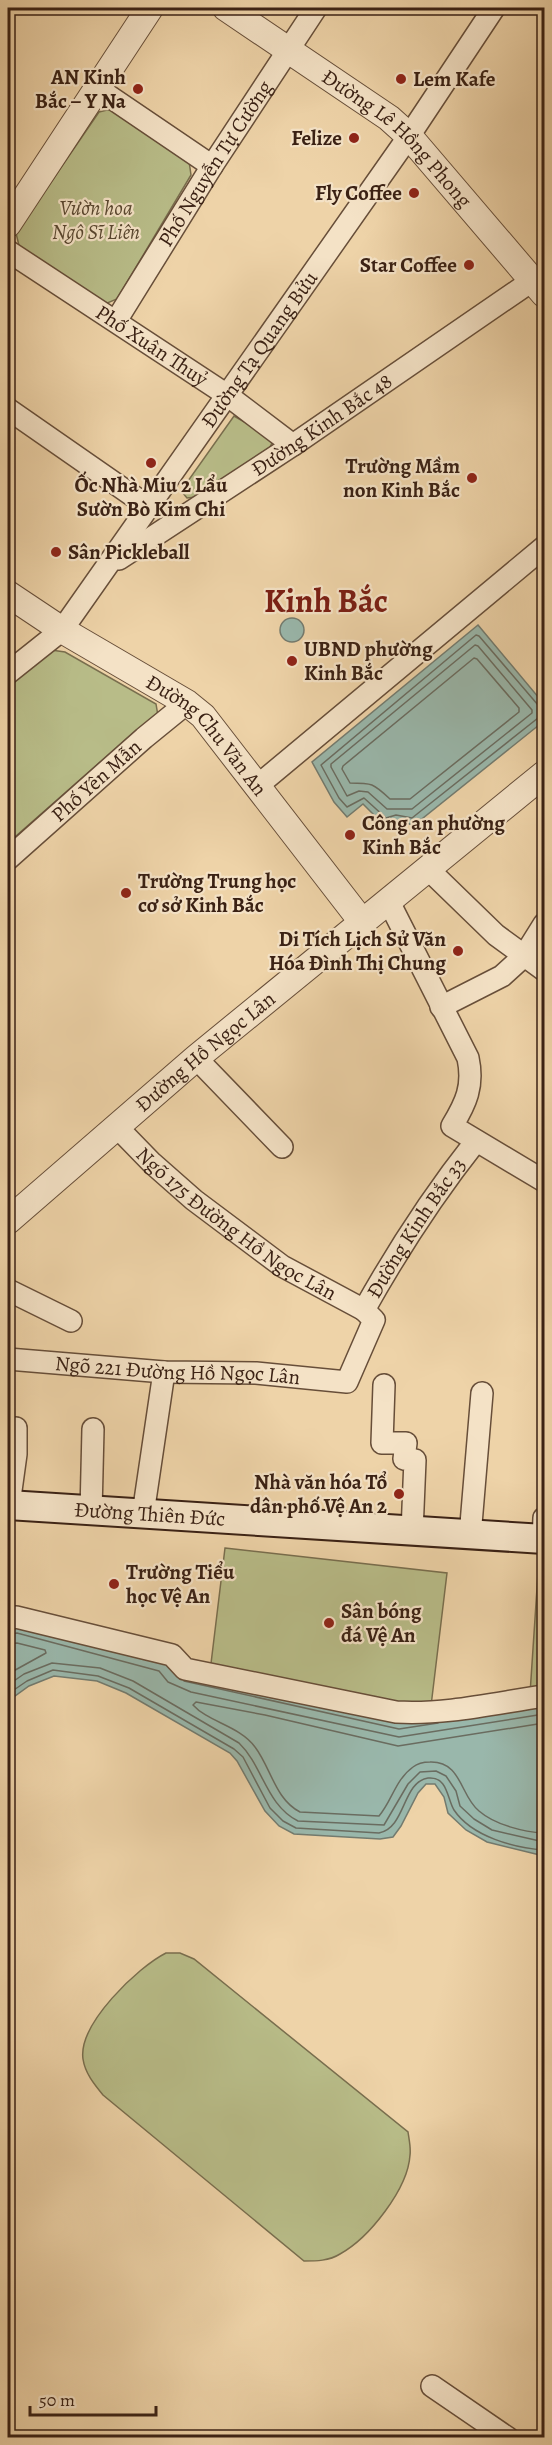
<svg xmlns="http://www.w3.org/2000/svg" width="552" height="2445" viewBox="0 0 552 2445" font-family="Alegreya,serif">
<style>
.green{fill:#b8bc88;stroke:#796e4e;stroke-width:1.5}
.water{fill:#99b7ab;stroke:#737b6f;stroke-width:1.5}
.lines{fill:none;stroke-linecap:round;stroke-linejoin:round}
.shore{stroke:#6a6c60;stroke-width:1.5}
.minor-casing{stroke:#674e39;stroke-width:24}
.tertiary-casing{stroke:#674e39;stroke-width:28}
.secondary-casing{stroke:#3a2114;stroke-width:32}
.minor{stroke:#f4e2c6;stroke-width:21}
.tertiary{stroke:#f4e2c6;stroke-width:26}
.secondary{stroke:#f4e2c6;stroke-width:28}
.poi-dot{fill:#8f2418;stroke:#f4e2c6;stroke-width:2}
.labels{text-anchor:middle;stroke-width:4.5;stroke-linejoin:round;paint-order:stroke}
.poi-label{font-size:21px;font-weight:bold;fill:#3a2114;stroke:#f4e2c6;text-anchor:end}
.street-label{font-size:21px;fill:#3a2114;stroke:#f4e2c6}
.park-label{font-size:21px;font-style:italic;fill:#5a4831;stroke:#f4e2c6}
.town-label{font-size:33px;font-weight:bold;fill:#7a1f14;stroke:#f4e2c6}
</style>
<rect width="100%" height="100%" fill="#eed3a8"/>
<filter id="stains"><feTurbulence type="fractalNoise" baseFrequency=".00333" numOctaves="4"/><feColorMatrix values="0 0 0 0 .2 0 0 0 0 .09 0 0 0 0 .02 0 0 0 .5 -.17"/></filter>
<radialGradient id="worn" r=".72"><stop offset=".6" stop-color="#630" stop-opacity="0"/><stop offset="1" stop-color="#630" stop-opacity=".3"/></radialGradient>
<path class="green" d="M111 109 189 161 191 175 117 299 105 304 20 250 16 233 99 112Z
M234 416 267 435 272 443 270 447 196 497 187 498 182 492 183 488Z
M51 650 65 652 156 704 158 716 131 735 8 843V684Z
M225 1548 447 1573 431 1706 209 1680Z
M539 1558H544V1692L530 1694Z
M166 1953H180L194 1959 408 2132C409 2139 411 2148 410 2155 408 2189 369 2238 340 2254 329 2261 316 2261 304 2261L103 2095C94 2084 85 2073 83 2059 78 2024 138 1967 166 1953Z"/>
<path class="water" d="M280 630a12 12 0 1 1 24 0a12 12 0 1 1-24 0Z
M478 625 544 704V721L413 826C402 819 396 821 385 826L363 804 347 817 334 802 312 762Z
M15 1619 269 1693 400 1723 544 1700V1856L487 1842 466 1830 448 1813 444 1797 435 1784H426L418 1793 401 1826 393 1837 380 1839 294 1834 279 1826 265 1811 237 1761 230 1753 126 1693 97 1681 54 1676 29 1686 11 1699 8 1705V1622Z"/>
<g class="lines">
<path class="shore" d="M475 645 478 646 532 710V713L412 809H387L368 792 359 791 347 796 331 767V764Z
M474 658 477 659 519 708V712L410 799H390C373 783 372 783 350 783L342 769 343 766Z
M544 707 538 705 479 636 476 635 321 765 339 798 347 807 364 798 386 818 396 815 412 818 538 718 544 717
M8 1635 17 1633 159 1671 168 1682 191 1692 399 1737 544 1714
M8 1644 17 1643 45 1650 46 1653 8 1674
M184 1681 399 1729 438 1723
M8 1685 24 1674 52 1663 100 1668 133 1681 239 1743C263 1766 266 1805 298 1821L384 1825 408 1784 420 1772 436 1771 446 1776 456 1791 460 1806 474 1819 492 1830 544 1842
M8 1694 27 1681 53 1670 98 1676 129 1688 234 1749 243 1757 270 1808 283 1821 296 1828 379 1833C406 1828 402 1782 428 1778 448 1776 447 1799 454 1810 472 1837 515 1848 544 1850
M544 1723 398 1746 265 1715 196 1702 193 1705C208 1722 240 1726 255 1747 271 1768 275 1799 300 1812L379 1816C392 1801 395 1780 413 1767 418 1763 424 1762 430 1762 462 1761 460 1796 479 1811 495 1825 524 1832 544 1833"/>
<g class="minor-casing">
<g id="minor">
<path d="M97 88 212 166"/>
<path id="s1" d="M8 251 227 395 293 445"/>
<path id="s2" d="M116 321 212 166 316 8"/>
<path d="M8 409 149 507"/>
<path id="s3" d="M119 559 293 445 533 280"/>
<path id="s4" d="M8 673 62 630 409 136 494 8"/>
<path d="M256 787 544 547"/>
<path id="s5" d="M8 859 144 738 187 703"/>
<path d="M429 870 496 935 544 970"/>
<path d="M389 902 468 1058C474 1086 466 1103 452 1126L544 1181"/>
<path d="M441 1007 502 976 524 956 544 924"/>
<path d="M196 1058 282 1147"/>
<path id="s6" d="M116 1126 152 1163 194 1200 282 1266 364 1310"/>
<path d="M8 1290 71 1321"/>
<path id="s7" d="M8 1359 164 1372 256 1373 347 1382 374 1320 364 1310C397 1251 434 1194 476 1141"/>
<path d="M384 1385 382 1443H406L404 1459 415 1460 412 1532"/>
<path d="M9 1505 16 1454V1428"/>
<path d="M91 1512 93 1429"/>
<path d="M143 1514 164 1372"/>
<path d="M470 1536 482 1393"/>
<path d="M543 1539 544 1518"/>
<path d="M8 1619 16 1617 172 1655 185 1669 396 1712C446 1715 495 1703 544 1696"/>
<path d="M432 2386 508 2438"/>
</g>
</g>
<g class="tertiary-casing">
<g id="tertiary">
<path id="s8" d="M226 8 389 118 409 136 544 294"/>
<path d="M8 224 150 8"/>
<path id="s9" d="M8 594 62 630 187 703 203 716 363 923"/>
<path id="s10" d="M8 1221 196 1058 544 774"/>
</g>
</g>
<g class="secondary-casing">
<g id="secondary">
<path id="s11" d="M8 1505 544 1539"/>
</g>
</g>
<use href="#minor" class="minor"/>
<use href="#tertiary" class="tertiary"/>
<use href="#secondary" class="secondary"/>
</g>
<g class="poi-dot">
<circle cx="401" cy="79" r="6"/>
<circle cx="138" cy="89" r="6"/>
<circle cx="354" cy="138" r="6"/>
<circle cx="414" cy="193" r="6"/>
<circle cx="469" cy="265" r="6"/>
<circle cx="151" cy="463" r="6"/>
<circle cx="472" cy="478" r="6"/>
<circle cx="56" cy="552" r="6"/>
<circle cx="292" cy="661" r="6"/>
<circle cx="350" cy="835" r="6"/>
<circle cx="126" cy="893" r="6"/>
<circle cx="458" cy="951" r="6"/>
<circle cx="399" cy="1494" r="6"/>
<circle cx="114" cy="1584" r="6"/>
<circle cx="329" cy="1623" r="6"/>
</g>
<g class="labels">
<g class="poi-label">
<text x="126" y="84">AN Kinh<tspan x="126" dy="24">Bắc – Y Na</tspan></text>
<text x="413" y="86" text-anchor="start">Lem Kafe</text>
<text x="342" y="145">Felize</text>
<text x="402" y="200">Fly Coffee</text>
<text x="457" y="272">Star Coffee</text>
<text x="460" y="473">Trường Mầm<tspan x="460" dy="24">non Kinh Bắc</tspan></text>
<text x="151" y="492" text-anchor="middle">Ốc Nhà Miu 2 Lẩu<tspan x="151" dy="24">Sườn Bò Kim Chi</tspan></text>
<text x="68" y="559" text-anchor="start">Sân Pickleball</text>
<text x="304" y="656" text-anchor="start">UBND phường<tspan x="304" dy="24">Kinh Bắc</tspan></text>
<text x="362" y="830" text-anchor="start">Công an phường<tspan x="362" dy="24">Kinh Bắc</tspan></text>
<text x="138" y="888" text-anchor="start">Trường Trung học<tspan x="138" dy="24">cơ sở Kinh Bắc</tspan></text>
<text x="446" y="946">Di Tích Lịch Sử Văn<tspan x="446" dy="24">Hóa Đình Thị Chung</tspan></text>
<text x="387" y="1489">Nhà văn hóa Tổ<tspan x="387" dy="24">dân phố Vệ An 2</tspan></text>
<text x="126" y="1579" text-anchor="start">Trường Tiểu<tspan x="126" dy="24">học Vệ An</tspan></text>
<text x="341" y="1618" text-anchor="start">Sân bóng<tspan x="341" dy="24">đá Vệ An</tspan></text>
</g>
<g class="street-label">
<text dy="7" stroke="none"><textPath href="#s8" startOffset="216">Đường Lê Hồng Phong</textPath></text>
<text dy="7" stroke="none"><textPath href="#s2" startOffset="186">Phố Nguyễn Tự Cường</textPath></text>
<text dy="7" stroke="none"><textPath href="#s1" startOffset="172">Phố Xuân Thuỷ</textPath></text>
<text dy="7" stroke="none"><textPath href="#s4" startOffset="412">Đường Tạ Quang Bửu</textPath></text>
<text dy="7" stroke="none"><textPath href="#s3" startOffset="243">Đường Kinh Bắc 48</textPath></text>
<text dy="7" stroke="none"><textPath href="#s9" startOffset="246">Đường Chu Văn An</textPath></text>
<text dy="7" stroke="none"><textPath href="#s5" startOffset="118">Phố Yên Mẫn</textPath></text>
<text dy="7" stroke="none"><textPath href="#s10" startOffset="260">Đường Hồ Ngọc Lân</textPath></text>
<text dy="7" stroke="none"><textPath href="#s6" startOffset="156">Ngõ 175 Đường Hồ Ngọc Lân</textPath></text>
<text dy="7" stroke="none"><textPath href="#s7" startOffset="519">Đường Kinh Bắc 33</textPath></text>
<text dy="7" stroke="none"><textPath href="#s7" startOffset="170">Ngõ 221 Đường Hồ Ngọc Lân</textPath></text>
<text dy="7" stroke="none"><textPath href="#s11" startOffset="142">Đường Thiên Đức</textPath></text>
</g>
<g class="park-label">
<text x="96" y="215">Vườn hoa<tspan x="96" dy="24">Ngô Sĩ Liên</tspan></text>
</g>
<g class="town-label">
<text x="326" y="612">Kinh Bắc</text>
</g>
</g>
<rect width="552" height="2445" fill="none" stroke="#eed3a8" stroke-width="30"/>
<rect x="9" y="9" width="534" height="2427" fill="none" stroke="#3a2114" stroke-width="3"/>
<rect x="15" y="15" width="522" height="2415" fill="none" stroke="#3a2114" stroke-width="1.5"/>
<path d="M30 2406v9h126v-9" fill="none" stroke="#3a2114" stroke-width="3"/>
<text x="39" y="2406" font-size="18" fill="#3a2114" stroke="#f4e2c6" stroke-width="4.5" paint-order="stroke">50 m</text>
<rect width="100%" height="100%" filter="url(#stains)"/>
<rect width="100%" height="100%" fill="url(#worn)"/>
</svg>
